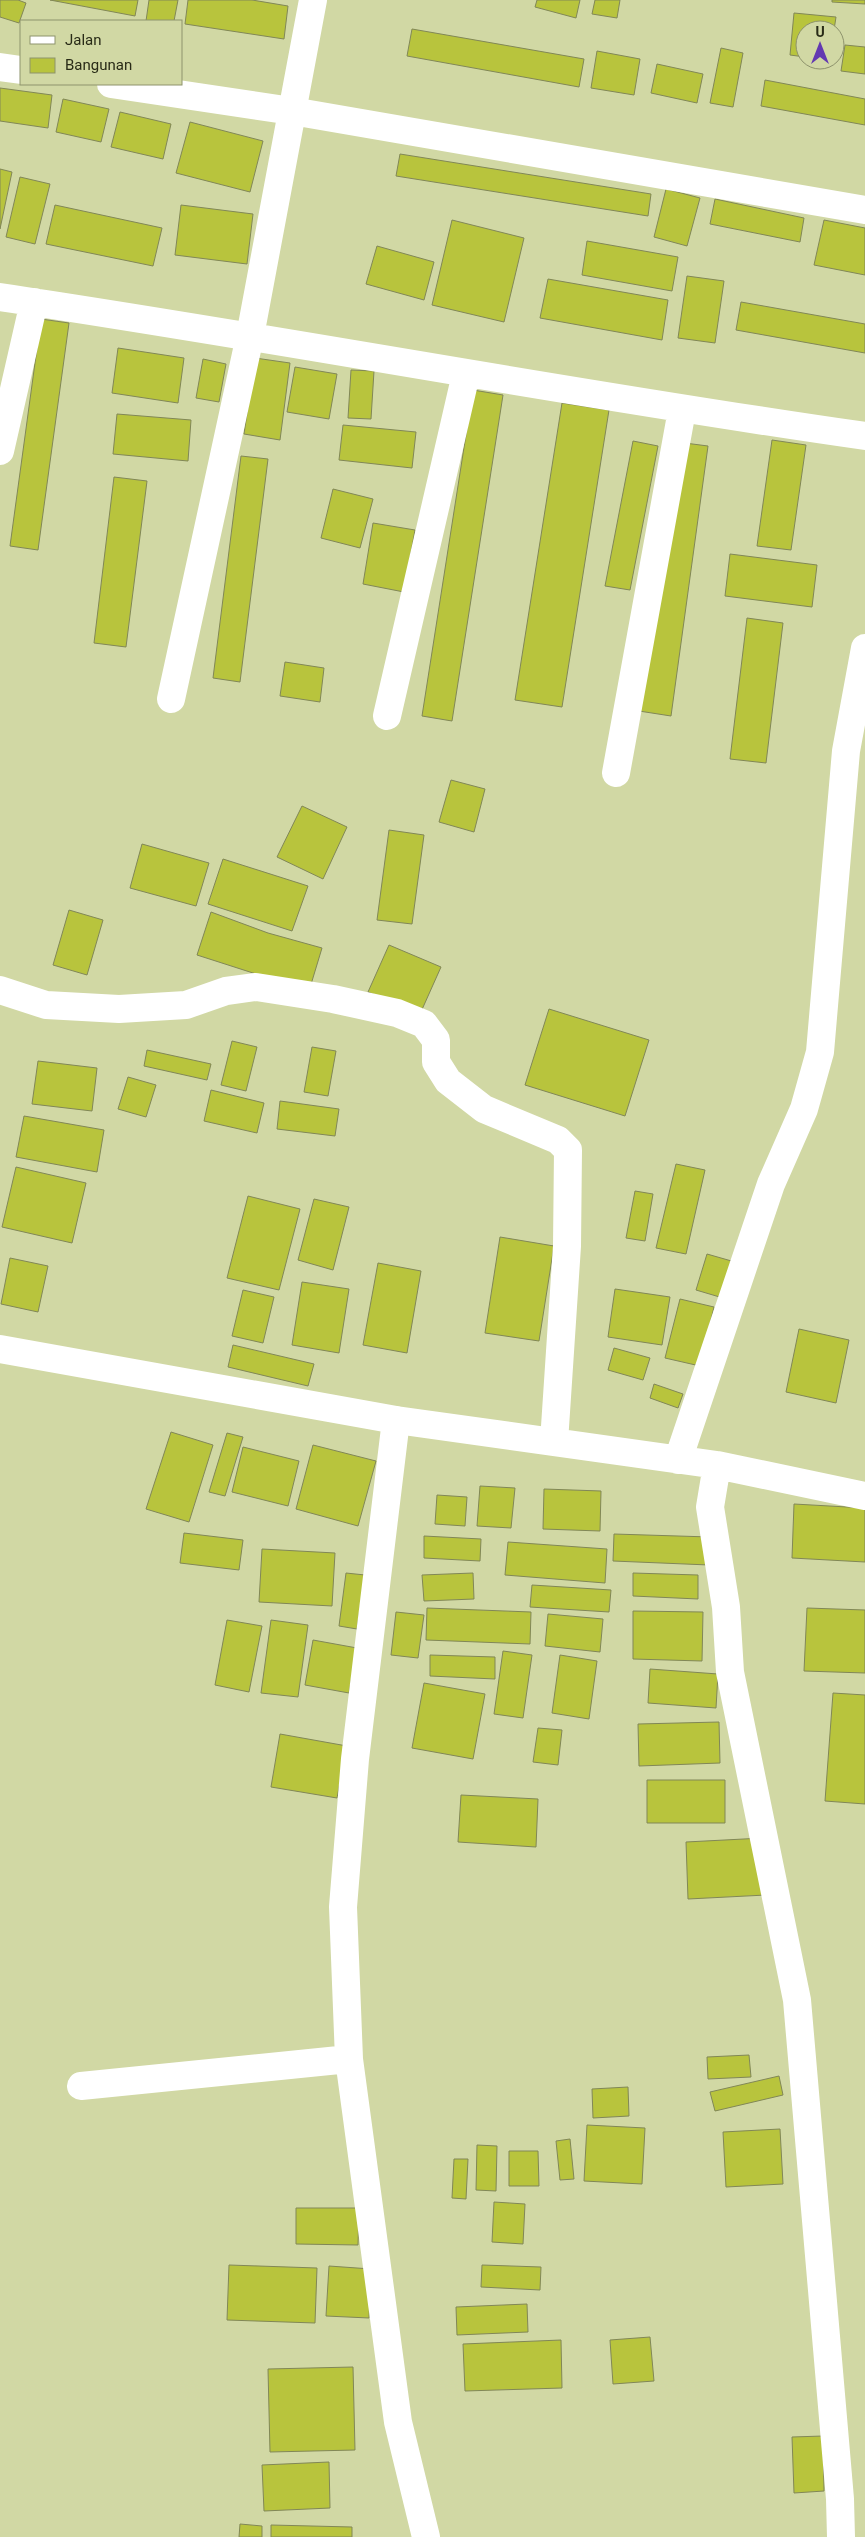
<svg xmlns="http://www.w3.org/2000/svg" width="865" height="2537" viewBox="0 0 865 2537" font-family="Roboto,sans-serif">
<style>
.building{fill:#b8c43d;stroke:#818757}
.lines{fill:none;stroke-linecap:round;stroke-linejoin:round}
.minor{stroke:#fff;stroke-width:28}
</style>
<rect width="100%" height="100%" fill="#d1d8a4"/>
<path class="building" d="M0 0H18L26 3 19 23 0 17Z
M50 0H138L135 16Z
M149 0H178L174 21H146Z
M188 0H252L288 6 284 39 185 24Z
M537 0H580L576 18 535 7Z
M595 0H620L617 18 592 14Z
M832 0H865V4L832 2Z
M794 13 836 17 834 30H805V57L790 55Z
M412 29 584 59 579 87 407 56Z
M845 45 865 47V74L841 71Z
M721 48 743 53 733 107 710 103Z
M597 51 640 59 634 95 591 88Z
M657 64 703 74 697 103 651 93Z
M765 80 865 99V125L761 106Z
M0 88 52 95 48 128 0 121Z
M63 99 109 109 101 142 56 132Z
M120 112 171 124 163 159 111 147Z
M190 122 263 141 250 192 176 173Z
M400 154 651 194 648 216 396 176Z
M0 169 12 172 0 229Z
M20 177 50 184 35 244 6 237Z
M666 189 700 198 687 246 654 237Z
M715 199 804 218 800 242 710 224Z
M55 205 162 228 153 266 46 244Z
M181 205 253 214 247 264 175 255Z
M452 220 524 238 504 322 432 305Z
M824 220 865 228V275L814 265Z
M587 241 678 257 672 291 582 275Z
M377 246 434 262 424 300 366 284Z
M687 276 724 281 715 343 678 338Z
M548 279 668 300 662 340 540 318Z
M741 302 865 324V353L736 330Z
M41 319 69 323 38 550 10 546Z
M118 348 184 358 178 403 112 393Z
M255 358 290 363 280 440 244 434Z
M203 359 226 364 219 402 196 398Z
M295 367 337 374 329 419 287 412Z
M351 370 374 371 371 419 348 418Z
M473 390 503 395 452 721 422 716Z
M562 403 609 410 562 707 515 700Z
M117 414 191 420 188 461 113 454Z
M343 425 416 432 412 468 339 460Z
M772 440 806 445 791 550 757 546Z
M633 441 658 446 630 590 605 586Z
M677 442 708 446 671 716 639 711Z
M241 456 268 459 240 682 213 678Z
M114 477 147 481 126 647 94 643Z
M333 489 373 499 360 548 321 538Z
M373 523 415 530 404 592 363 584Z
M730 554 817 565 812 607 725 596Z
M747 618 783 623 766 763 730 759Z
M285 662 324 668 320 702 280 696Z
M451 780 485 789 474 832 439 822Z
M302 806 347 827 323 879 277 857Z
M389 830 424 835 412 924 377 920Z
M142 844 209 863 196 906 130 888Z
M223 859 308 886 292 931 208 904Z
M69 910 103 920 87 975 53 965Z
M211 912 268 933 322 948 309 991 197 955Z
M389 945 441 967 420 1014 368 992Z
M549 1009 649 1040 625 1116 525 1085Z
M232 1041 257 1047 246 1091 221 1085Z
M312 1047 336 1051 328 1096 304 1092Z
M147 1050 211 1064 207 1080 144 1066Z
M38 1061 97 1068 92 1111 32 1104Z
M128 1077 156 1085 146 1117 118 1109Z
M211 1090 264 1103 257 1133 204 1121Z
M280 1101 339 1109 335 1136 277 1129Z
M24 1116 104 1130 97 1172 16 1157Z
M676 1164 705 1170 686 1254 656 1248Z
M16 1167 86 1183 72 1243 2 1227Z
M635 1191 653 1194 645 1241 626 1238Z
M248 1196 300 1209 279 1290 227 1278Z
M314 1199 349 1207 333 1270 298 1260Z
M500 1237 554 1246 539 1341 485 1333Z
M707 1254 735 1262 723 1298 696 1290Z
M10 1258 48 1266 38 1312 1 1304Z
M378 1263 421 1271 407 1353 363 1345Z
M302 1282 349 1289 339 1353 292 1345Z
M615 1289 670 1297 662 1345 608 1337Z
M243 1290 274 1297 263 1343 232 1336Z
M680 1299 714 1307 700 1366 665 1358Z
M799 1329 849 1340 836 1403 786 1392Z
M233 1345 314 1364 308 1386 228 1367Z
M614 1348 650 1358 643 1380 608 1370Z
M654 1384 683 1394 678 1408 650 1398Z
M171 1432 213 1445 189 1522 146 1509Z
M227 1433 243 1437 225 1496 209 1492Z
M313 1445 376 1461 358 1526 296 1509Z
M243 1447 299 1461 288 1506 232 1492Z
M480 1486 515 1488 511 1528 477 1526Z
M544 1489 601 1491 600 1531 543 1529Z
M437 1495 467 1497 465 1526 435 1524Z
M794 1504 865 1508V1562L792 1558Z
M184 1533 243 1540 239 1570 180 1563Z
M614 1534 710 1537 709 1565 613 1561Z
M424 1536 481 1539 480 1561 424 1558Z
M508 1542 607 1549 605 1583 505 1575Z
M262 1549 335 1553 332 1606 259 1602Z
M346 1573 365 1575 357 1629 339 1626Z
M473 1573 474 1599 424 1601 422 1575Z
M633 1573 698 1575V1599L633 1596Z
M532 1585 611 1590 609 1612 530 1607Z
M427 1608 531 1612 530 1644 426 1640Z
M807 1608 865 1610V1673L804 1671Z
M633 1611 703 1612 702 1661 633 1659Z
M396 1612 424 1615 418 1658 391 1655Z
M548 1614 603 1619 600 1652 545 1646Z
M227 1620 262 1626 249 1692 215 1685Z
M271 1620 308 1625 298 1697 261 1693Z
M313 1640 357 1648 349 1693 305 1685Z
M503 1651 532 1655 523 1718 494 1714Z
M430 1655 495 1657V1679L430 1676Z
M560 1655 597 1661 589 1719 552 1713Z
M650 1669 718 1674 716 1708 648 1703Z
M424 1683 485 1694 473 1759 412 1748Z
M833 1693 865 1695V1804L825 1801Z
M719 1722 720 1763 639 1766 638 1724Z
M538 1728 562 1730 558 1765 533 1762Z
M280 1734 347 1746 337 1798 271 1787Z
M647 1780H725V1823H647Z
M461 1795 538 1799 536 1847 458 1842Z
M763 1838 766 1895 688 1899 686 1842Z
M749 2055 751 2077 708 2079 707 2057Z
M779 2076 783 2095 715 2111 710 2092Z
M628 2087 629 2116 593 2118 592 2089Z
M587 2125 645 2128 642 2184 584 2181Z
M780 2129 783 2184 726 2187 723 2132Z
M570 2139 574 2179 560 2180 556 2141Z
M477 2145 497 2146 496 2191 476 2190Z
M509 2151H538L539 2186H509Z
M454 2159H468L466 2199 452 2198Z
M494 2202 525 2204 523 2244 492 2242Z
M296 2208H359L358 2245 296 2244Z
M229 2265 317 2268 315 2323 227 2320Z
M482 2265 541 2267 540 2290 481 2287Z
M329 2266 371 2269 369 2318 326 2316Z
M527 2304 528 2332 457 2335 456 2307Z
M650 2337 654 2381 613 2384 610 2340Z
M561 2340 562 2388 465 2391 463 2344Z
M353 2367 355 2450 270 2452 268 2369Z
M823 2436 824 2491 794 2493 792 2437Z
M329 2462 330 2508 264 2511 262 2465Z
M240 2524 262 2526V2537H239Z
M271 2525 352 2527V2537H271Z"/>
<g class="lines">
<path class="minor" d="M0 67 21 70
M111 84 292 111 865 210
M0 297C289 340 576 395 865 436
M0 451 34 302
M171 699 250 336 313 0
M387 716 466 374
M616 773 682 410
M0 990 46 1005 119 1009 186 1005 226 991 256 987 333 999 397 1013 424 1024 436 1040V1062L448 1081 484 1109 558 1140 568 1150 567 1246 554 1442
M0 1349 396 1420 717 1465 865 1496
M396 1420 355 1759 343 1907 349 2059 398 2422 426 2537
M678 1460 771 1184 804 1109 820 1052 846 751 865 648
M717 1465 710 1507 726 1607 730 1672 797 2000 840 2499 841 2537
M81 2086 349 2059"/>
</g>
<rect x="20" y="20" width="162" height="65" fill="#d1d8a4" stroke="#8e936c"/>
<rect x="30" y="36" width="25" height="8" fill="#ffffff" stroke="#8e936c"/>
<text x="65" y="45" font-size="15" fill="#292b17">Jalan</text>
<rect x="30" y="58" width="25" height="15" fill="#b8c43d" stroke="#8e936c"/>
<text x="65" y="70" font-size="15" fill="#292b17">Bangunan</text>
<g transform="translate(820 45)"><circle r="24" fill="#d1d8a4" stroke="#8e936c"/>
<path d="M0-4L9 19L0 12L-9 19Z" fill="#6339b1"/>
<text y="-8" font-size="14" font-weight="bold" text-anchor="middle" fill="#292b17">U</text>
</g>
</svg>
